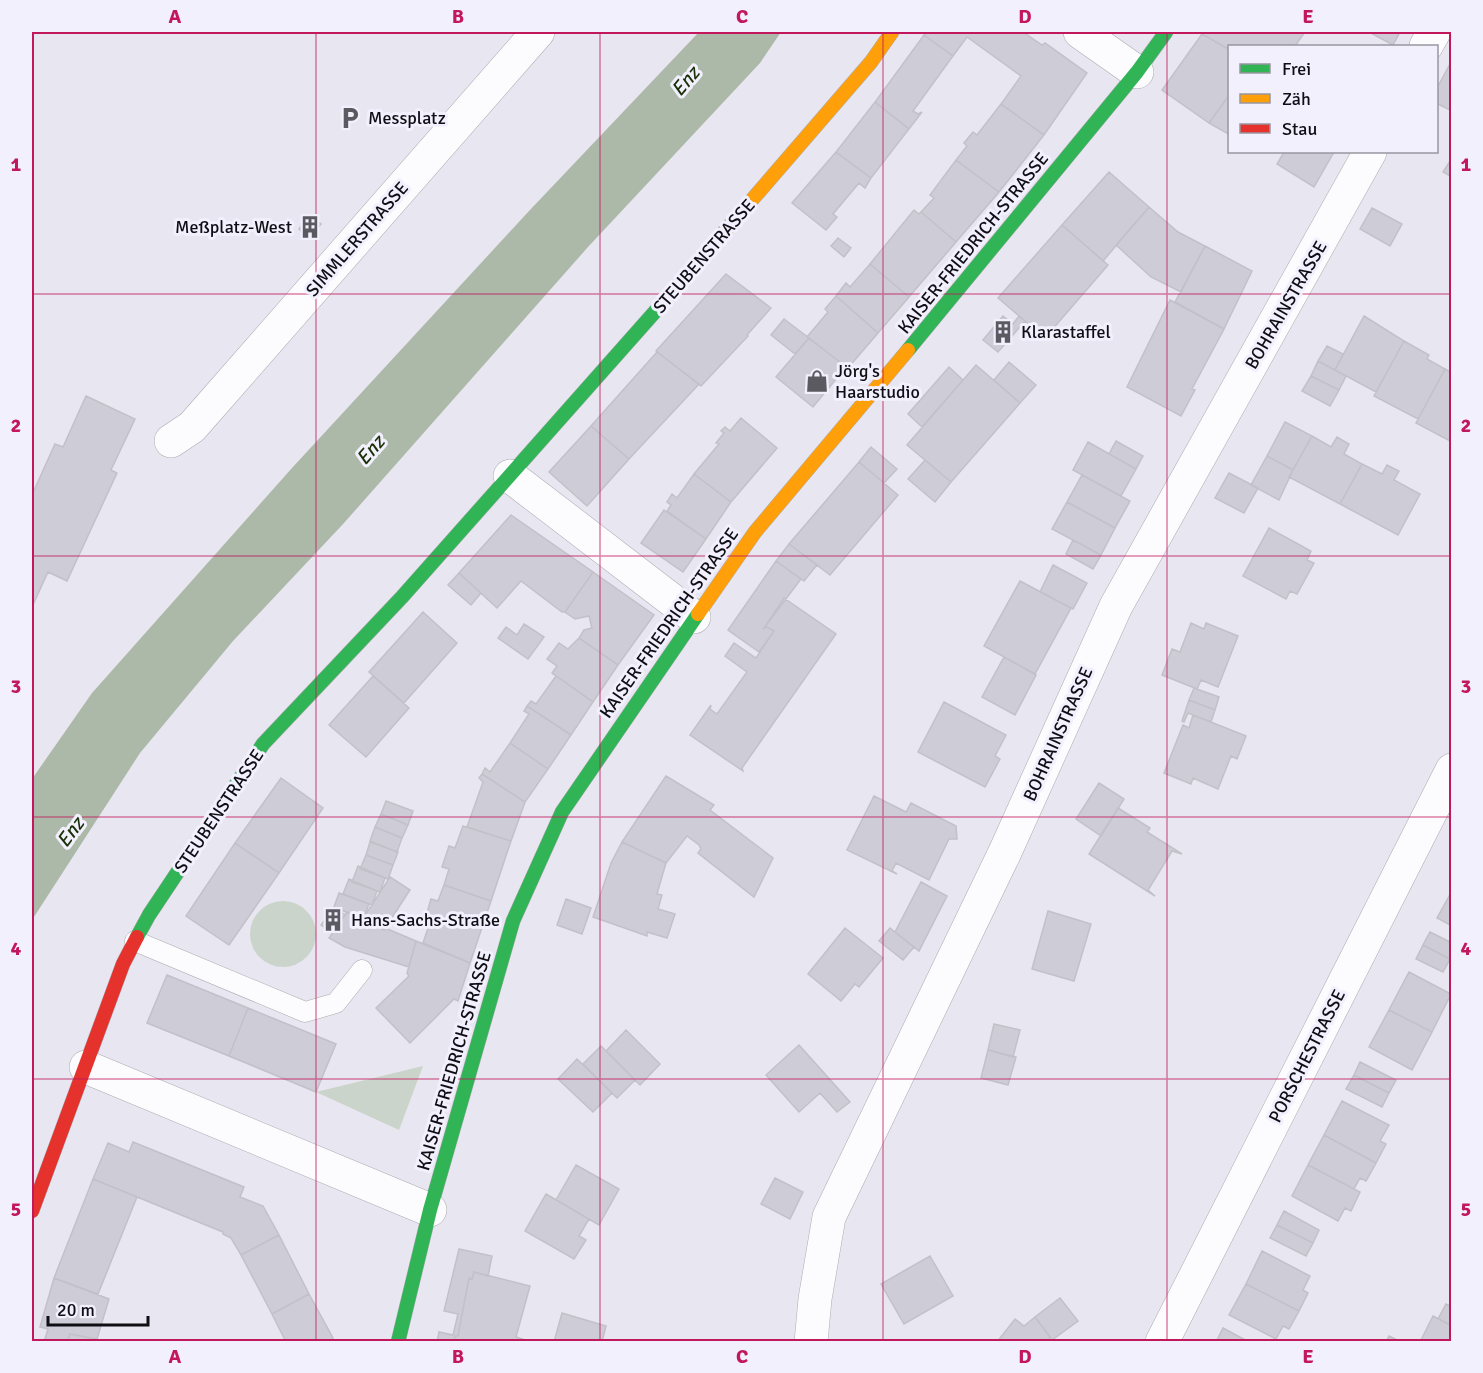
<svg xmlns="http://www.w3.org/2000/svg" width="1483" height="1373" viewBox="0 0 1483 1373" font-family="Signika,sans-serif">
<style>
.green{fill:#cbd4ca}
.water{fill:#acb8a8}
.building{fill:#ceccd7;stroke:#c2c0c8;stroke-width:1.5}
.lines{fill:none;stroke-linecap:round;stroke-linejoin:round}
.lane-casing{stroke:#acabb2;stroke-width:21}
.street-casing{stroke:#acabb2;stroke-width:34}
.fast-casing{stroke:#acabb2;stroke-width:15}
.slow-casing{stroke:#acabb2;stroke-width:15}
.jam-casing{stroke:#acabb2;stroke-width:15}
.lane{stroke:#fcfbfd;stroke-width:20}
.street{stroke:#fcfbfd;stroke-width:33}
.fast{stroke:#30b455;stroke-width:14}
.slow{stroke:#ff9f0a;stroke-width:14}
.jam{stroke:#e5322d;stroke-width:14}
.grid{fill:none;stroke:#c2185b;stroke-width:1.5;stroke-opacity:0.55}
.labels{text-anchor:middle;stroke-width:6;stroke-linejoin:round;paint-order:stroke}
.poi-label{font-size:18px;fill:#0f0e14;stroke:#f3f0fe;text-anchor:start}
.street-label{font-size:18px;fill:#0f0e14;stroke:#f3f0fe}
.water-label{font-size:20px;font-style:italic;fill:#183005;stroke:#f3f0fe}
.neatline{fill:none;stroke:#c2185b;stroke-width:2}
.grid-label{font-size:20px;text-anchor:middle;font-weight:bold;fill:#c2185b}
</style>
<rect width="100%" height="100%" fill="#e8e6f0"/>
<path class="green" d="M250 934a33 33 0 1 1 66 0a33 33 0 1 1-66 0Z
M423 1066 399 1130 316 1092Z"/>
<path class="water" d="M699 32H781L760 63 588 247 344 523 233 641 140 753 32 920V779L92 693 292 468 529 211Z"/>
<path class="building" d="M927 32H1023L1042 45 1045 43 1087 73 1044 135 1001 104 1021 76 967 37 953 56 924 35Z
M1204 32H1305L1295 46H1230V50L1202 34Z
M1369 32H1400L1393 45Z
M1202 34 1230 50V94L1209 123 1162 90Z
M924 35 953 56 913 111 918 114 922 112 909 129 875 102Z
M1450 64 1452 65V111L1436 103V90Z
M1230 94V135L1209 123Z
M875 102 909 129 871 178 836 152Z
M1001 104 1044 135 999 192 956 160 967 146 964 143 973 132 977 135Z
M836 152 871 178 865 188 859 183 833 214 837 217 826 230 792 203Z
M1284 152H1334L1314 187 1277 164Z
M1452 158V177L1443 172Z
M956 160 999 192 956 242 921 212 934 198 930 195Z
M1109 172 1149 207 1103 261 1062 225Z
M1149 207 1178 232 1205 246 1181 292 1151 277 1116 245Z
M1372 208 1402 224 1390 246 1360 229Z
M914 210 919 214 921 212 956 242 909 297 870 264Z
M309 215 321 224 310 238 299 229Z
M1062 225 1108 265 1045 338 998 298Z
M838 238 851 248 844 257 831 246Z
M1205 246 1252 271 1224 329 1175 302Z
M870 264 909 297 878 333 836 296 846 283 850 287Z
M726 274 771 308 747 335 748 336 701 386 656 351Z
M836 296 878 333 848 368 807 337 828 312 825 309Z
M1170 300 1224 329 1192 389 1195 390 1181 416 1127 387Z
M1003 316 1013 324 1019 316 1025 321 998 352 983 340Z
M1364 316 1404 341 1376 392 1335 370Z
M784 319 809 338 795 354 771 335Z
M809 338 846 367 813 407 776 377Z
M1404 341 1429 355 1427 359 1445 369 1418 419 1374 396Z
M1327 346 1343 354 1335 370 1318 361Z
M657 352 699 384 629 459 591 426Z
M1318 361 1346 376 1339 390 1311 376Z
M1009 362 1036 385 1020 403 994 380Z
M976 365 1020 403 951 482 907 445Z
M949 367 963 380 922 427 908 414Z
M1445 369 1452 373V442L1416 423Z
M1311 376 1339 390 1330 406 1302 391Z
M86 396 135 419 111 470 117 473 67 581 48 572 32 607V495L55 444 63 447Z
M741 418 777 448 731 502 694 474 719 444 716 443 724 433 721 431 725 427 730 431Z
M1285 422 1312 436 1293 470 1267 456Z
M591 426 629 459 587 506 549 472Z
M1312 436 1331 447 1337 437 1349 444 1344 454 1362 464 1340 504 1289 477Z
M1116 441 1143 456 1136 469 1109 454Z
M1088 442 1136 469 1121 496 1073 470Z
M871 447 897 469 884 483 859 462Z
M1267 456 1293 470 1279 500 1251 485Z
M925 460 951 482 935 502 908 479Z
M859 462 898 495 830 575 789 544Z
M1362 464 1382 474 1387 465 1399 471 1394 480 1420 494 1398 535 1340 504Z
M1229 473 1258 488 1244 513 1215 498Z
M694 474 731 502 706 539 667 511 671 505 667 502 672 494 677 498Z
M1082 475 1130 501 1115 528 1067 502Z
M1067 502 1115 528 1101 555 1052 529Z
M664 510 706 539 683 572 641 543Z
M511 515 593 572 565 612H562L521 581 497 608 459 573Z
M1269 528 1311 551 1307 560 1314 563 1297 594 1290 591 1286 599 1243 576Z
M1073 540 1101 555 1093 569 1066 554Z
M789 544 817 565 804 581 776 561Z
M776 561 801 579 764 628 767 627 774 631 759 652 728 630Z
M1053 565 1087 583 1073 609 1040 592Z
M593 572 654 615 618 665 579 638 584 630 592 628 589 616 575 619 565 612Z
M459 573 481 593 471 605 448 585Z
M1020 581 1071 608 1035 674 984 646Z
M784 598 836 634 742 768 743 771 690 735 711 705 710 709 717 714 747 672 725 656 734 643 756 658 774 631 767 627 764 628Z
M423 612 457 643 404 703 369 672Z
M1191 623 1204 629 1206 623 1238 636 1218 687 1201 680 1197 689 1162 675 1172 649 1180 652Z
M524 624 544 637 528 659 498 638 506 627 517 635Z
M579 638 618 665 593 702 552 673 557 666 547 659 559 643 568 649Z
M1004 657 1036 675 1015 715 982 697Z
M373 676 409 708 366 757 329 725Z
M556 676 593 702 571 735 527 706 531 701 536 704Z
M1194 688 1219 697 1215 710 1189 700Z
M1189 700 1215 710 1211 722 1188 713 1184 722 1182 721Z
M944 702 1006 735 995 756 1000 759 985 787 918 752Z
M527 706 571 735 548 769 510 743 529 714 524 711Z
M1193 715 1246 736 1237 759 1231 756 1218 789 1193 778 1191 784 1164 773 1183 725 1189 728Z
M510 743 548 769 525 802 482 774 485 768 490 772Z
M482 774 525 802 511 841 467 827 483 782 479 778Z
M666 776 714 805 710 810 773 858 754 897 698 853 701 849 699 845 687 836 666 863 622 842Z
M281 778 323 808 279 873 235 843Z
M1099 783 1124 799 1101 836 1076 819Z
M874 796 906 812 911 803 956 826 957 839H949L929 880 896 863 892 871 897 874 847 850Z
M386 801 413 811 408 825 381 814Z
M1118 808 1150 828 1147 832 1182 854 1172 851 1148 890 1155 896 1089 854Z
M381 814 408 825 402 838 375 827Z
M463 826 511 841 491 901 444 885 449 869 442 867 449 846 455 848Z
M375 827 402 838 397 852 370 841Z
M370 842 398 852 393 865 366 855Z
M622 842 666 863 657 894 662 895 658 909 675 914 667 938 647 932V936L593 917 611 863Z
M235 843 279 873 229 945 186 916Z
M366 855 393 865 388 879 360 869Z
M358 866 385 878 380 892 352 882Z
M390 877 410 890 384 930 362 920Z
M349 879 377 891 372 905 343 894Z
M921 882 947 896 919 951 895 932Z
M444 885 491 901 470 963 423 943 430 922 425 920 431 899 438 901Z
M1452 891V926L1437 918Z
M339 893 369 904 363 919 334 907Z
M566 899 591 908 582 934 557 925Z
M334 907 345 915 333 933 321 925Z
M1048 911 1091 924 1074 981 1032 969Z
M347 912 416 941 409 967 345 947 329 938Z
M845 928 883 958 859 987 855 984 841 1001 808 974Z
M890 928 914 947 903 960 879 941Z
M1430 932 1452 943 1450 959 1423 945Z
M416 941 470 963 458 1001 454 999 410 1043 376 1008 409 976 407 973Z
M1423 945 1450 959 1443 972 1416 959Z
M1409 972 1451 994 1432 1032 1389 1010Z
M167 975 248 1008 229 1056 147 1023Z
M248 1008 336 1044 316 1092 229 1056Z
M1389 1010 1432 1032 1412 1070 1369 1047Z
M994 1024 1020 1030 1013 1057 988 1050Z
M626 1030 660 1064 640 1085 606 1051Z
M799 1045 850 1102 837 1112 820 1093 799 1112 766 1075Z
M601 1046 635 1080 617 1098 583 1064Z
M988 1050 1016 1057 1008 1085 981 1078Z
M577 1059 612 1093 593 1112 558 1079Z
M1360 1062 1396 1080 1389 1093 1354 1075Z
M1354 1075 1389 1093 1382 1107 1346 1089Z
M1342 1101 1389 1125 1380 1141 1386 1144 1376 1163 1324 1135Z
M1324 1135 1376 1163 1366 1181 1360 1178 1354 1189 1308 1165Z
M133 1142 244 1187 240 1197 263 1206 279 1235 241 1255 231 1238 223 1234V1232L93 1179 108 1143 129 1152Z
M576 1165 619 1189 599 1225 556 1200Z
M1308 1165 1360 1192 1351 1211 1345 1208 1338 1221 1292 1196Z
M775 1178 803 1192 790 1219 761 1204Z
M93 1179 137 1197 98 1294 54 1278Z
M546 1194 589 1219 579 1236 586 1240 574 1259 525 1231Z
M1284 1211 1319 1230 1313 1243 1277 1225Z
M1277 1225 1313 1243 1306 1256 1270 1238Z
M279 1235 309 1294 272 1314 241 1255Z
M459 1249 492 1256 488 1276 474 1272 472 1279 469 1278 458 1336H455L454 1342H437L439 1332 453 1335 458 1314 444 1311Z
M1262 1251 1310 1276 1303 1290 1308 1293 1299 1311 1246 1284Z
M930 1256 953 1296 904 1324 881 1284Z
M474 1272 530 1286 516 1337 523 1339V1342H454L455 1336H458L469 1278 472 1279Z
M54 1278 109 1299 97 1339 70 1334 67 1342H44L48 1329 40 1327Z
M1246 1284 1299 1311 1289 1329 1283 1326 1276 1339 1229 1315Z
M309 1294 333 1338V1342H286L272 1314Z
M1060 1298 1078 1321 1052 1340 1035 1317Z
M1446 1304 1452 1307V1326L1438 1319Z
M562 1313 606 1326 602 1342H554Z
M1433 1316 1452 1326V1342H1420Z
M1035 1317 1050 1337 1045 1342H997L1015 1319 1024 1326Z
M1223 1328 1249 1342H1216Z
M70 1334 97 1339 96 1342H67Z
M1389 1336 1401 1342H1386Z"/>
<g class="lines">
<g class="lane-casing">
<path id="lane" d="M135 941 305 1012 336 1003 362 970"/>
</g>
<g class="street-casing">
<path id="street" d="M1080 32 1137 72
M1426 46 1434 32
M171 441 192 427 538 32
M510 476 694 617
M86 1067 430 1210
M811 1342 815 1299 829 1217 1005 852 1116 606 1370 152
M1162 1342 1452 770"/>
</g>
<g class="fast-casing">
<path id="fast" d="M908 350 1137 72 1166 32
M137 937 149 915 263 744 402 597 668 297
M398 1342 430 1210 513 921 562 812 698 614"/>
</g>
<g class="slow-casing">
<path id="slow" d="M668 297 871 62 892 32
M698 614 755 532 908 350"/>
</g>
<g class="jam-casing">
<path id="jam" d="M32 1211 123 964 137 937"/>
</g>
<use href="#lane" class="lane"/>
<use href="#street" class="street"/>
<use href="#fast" class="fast"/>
<use href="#slow" class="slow"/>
<use href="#jam" class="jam"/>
</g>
<path class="grid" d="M316 32V1342M600 32V1342M883 32V1342M1167 32V1342M32 294H1452M32 556H1452M32 817H1452M32 1079H1452"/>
<defs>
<g id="parking-bare" transform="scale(1.8)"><path d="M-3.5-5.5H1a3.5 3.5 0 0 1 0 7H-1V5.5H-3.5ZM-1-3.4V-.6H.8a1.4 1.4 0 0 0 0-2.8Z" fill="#5b5a61" stroke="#f3f0fe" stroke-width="2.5" paint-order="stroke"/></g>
<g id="building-bare" transform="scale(1.8)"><path d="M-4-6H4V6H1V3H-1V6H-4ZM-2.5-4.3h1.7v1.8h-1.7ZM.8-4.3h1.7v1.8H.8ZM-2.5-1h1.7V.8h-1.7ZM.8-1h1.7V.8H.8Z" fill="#5b5a61" stroke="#f3f0fe" stroke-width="2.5" paint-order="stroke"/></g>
<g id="shop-bare" transform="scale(1.8)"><path d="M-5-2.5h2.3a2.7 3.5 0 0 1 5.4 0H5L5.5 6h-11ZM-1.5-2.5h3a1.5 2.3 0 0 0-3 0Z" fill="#5b5a61" stroke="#f3f0fe" stroke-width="2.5" paint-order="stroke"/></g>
</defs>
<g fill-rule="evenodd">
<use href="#parking-bare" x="350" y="118"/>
<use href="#building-bare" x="310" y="227"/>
<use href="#building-bare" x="1003" y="332"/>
<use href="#shop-bare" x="817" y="381"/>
<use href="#building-bare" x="333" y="920"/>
</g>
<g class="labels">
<g class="poi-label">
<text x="368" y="124">Messplatz</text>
<text x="292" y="233" text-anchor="end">Meßplatz-West</text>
<text x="1021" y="338">Klarastaffel</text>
<text x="835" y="377">Jörg's<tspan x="835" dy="21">Haarstudio</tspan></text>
<text x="351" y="926">Hans-Sachs-Straße</text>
</g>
<g class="street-label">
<text transform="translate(357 239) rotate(-49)" y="6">SIMMLERSTRASSE</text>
<text transform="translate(973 243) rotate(-51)" y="6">KAISER-FRIEDRICH-STRASSE</text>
<text transform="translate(704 256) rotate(-49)" y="6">STEUBENSTRASSE</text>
<text transform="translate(1286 305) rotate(-60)" y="6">BOHRAINSTRASSE</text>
<text transform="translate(669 623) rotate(-55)" y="6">KAISER-FRIEDRICH-STRASSE</text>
<text transform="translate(1058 734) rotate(-66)" y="6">BOHRAINSTRASSE</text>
<text transform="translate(219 811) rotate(-56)" y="6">STEUBENSTRASSE</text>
<text transform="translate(1307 1056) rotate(-63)" y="6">PORSCHESTRASSE</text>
<text transform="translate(454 1061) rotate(-74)" y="6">KAISER-FRIEDRICH-STRASSE</text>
</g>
<g class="water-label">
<text transform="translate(685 81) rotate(-50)" y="7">Enz</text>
<text transform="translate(370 450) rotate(-49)" y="7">Enz</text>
<text transform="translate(70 832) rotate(-53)" y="7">Enz</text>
</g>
</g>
<rect width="1483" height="1373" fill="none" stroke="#f3f0fe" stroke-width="66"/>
<rect x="1228" y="45" width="210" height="108" fill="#f3f0fe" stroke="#9896a0" stroke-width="1.5"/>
<rect x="1240" y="64" width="30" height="9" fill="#30b455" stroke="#9896a0" stroke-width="1.5"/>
<text x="1282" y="75" font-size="18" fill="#0f0e14">Frei</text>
<rect x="1240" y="94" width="30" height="9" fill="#ff9f0a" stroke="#9896a0" stroke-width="1.5"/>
<text x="1282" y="105" font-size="18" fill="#0f0e14">Zäh</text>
<rect x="1240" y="124" width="30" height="9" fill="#e5322d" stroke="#9896a0" stroke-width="1.5"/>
<text x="1282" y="135" font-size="18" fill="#0f0e14">Stau</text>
<path d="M48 1316v9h100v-9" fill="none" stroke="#0f0e14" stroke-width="3"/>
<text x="57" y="1316" font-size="18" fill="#0f0e14" stroke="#f3f0fe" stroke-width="4.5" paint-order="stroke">20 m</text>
<rect x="33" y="33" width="1417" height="1307" class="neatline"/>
<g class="grid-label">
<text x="175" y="23">A</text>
<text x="458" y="23">B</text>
<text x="742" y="23">C</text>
<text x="1025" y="23">D</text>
<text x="1308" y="23">E</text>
<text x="16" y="171">1</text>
<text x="1466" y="171">1</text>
<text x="16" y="432">2</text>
<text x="1466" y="432">2</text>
<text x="16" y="693">3</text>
<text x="1466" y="693">3</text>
<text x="16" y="955">4</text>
<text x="1466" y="955">4</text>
<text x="16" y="1216">5</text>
<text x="1466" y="1216">5</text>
<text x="175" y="1363">A</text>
<text x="458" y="1363">B</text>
<text x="742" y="1363">C</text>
<text x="1025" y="1363">D</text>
<text x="1308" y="1363">E</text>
</g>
</svg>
